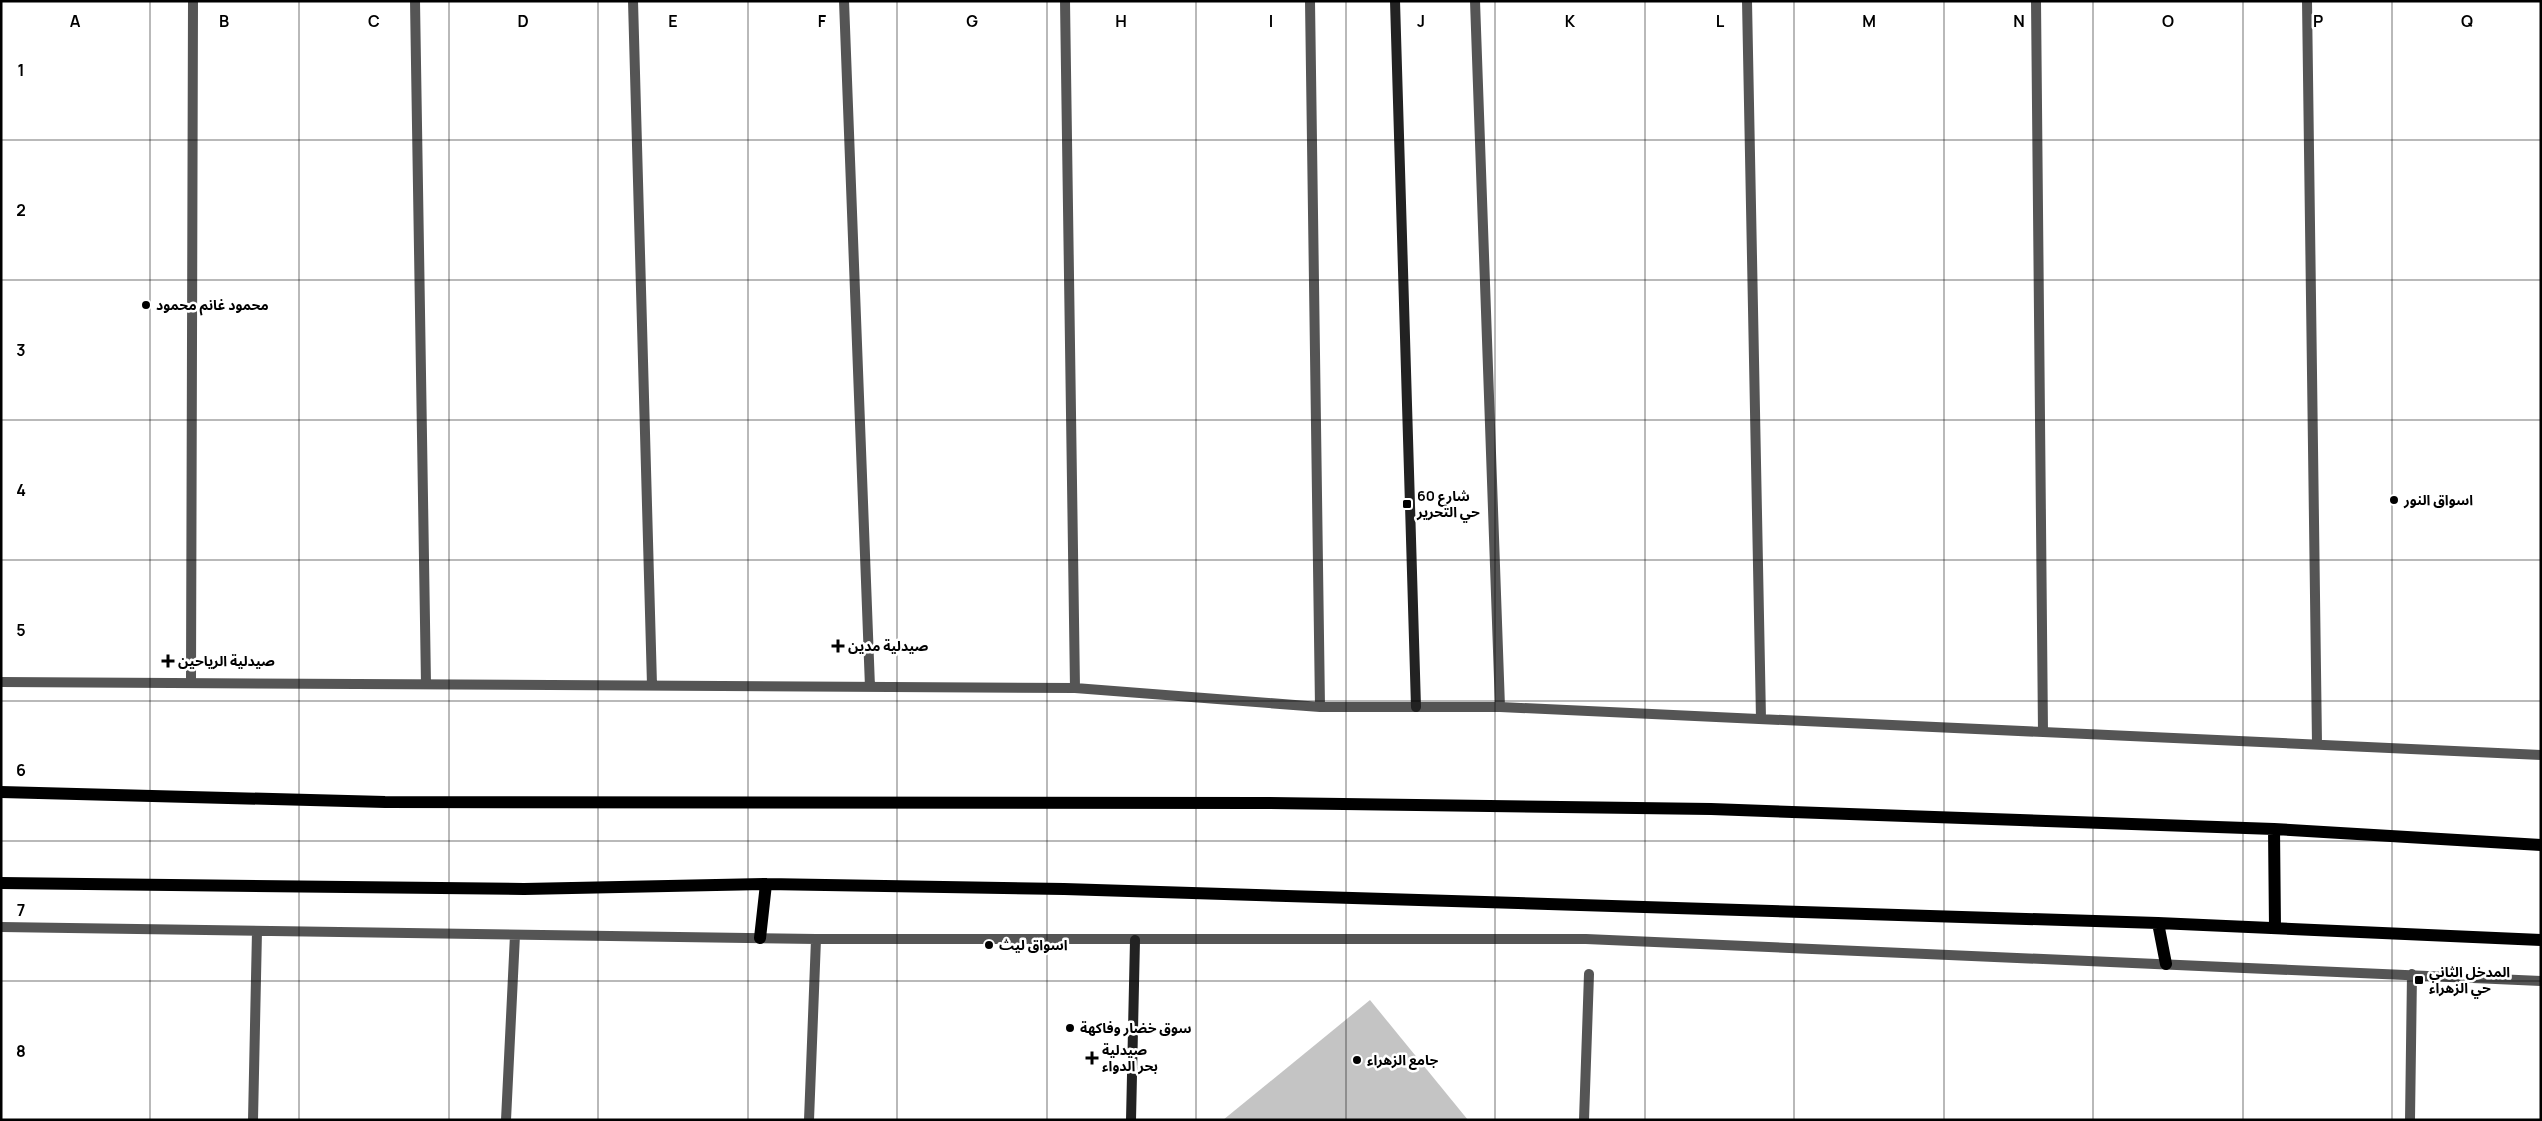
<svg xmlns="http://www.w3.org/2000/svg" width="2542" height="1121" viewBox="0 0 2542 1121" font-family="Manrope,'Noto Sans Arabic',sans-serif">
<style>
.building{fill:#c4c4c4}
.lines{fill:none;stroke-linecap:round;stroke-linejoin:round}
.street{stroke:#555;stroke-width:10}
.secondary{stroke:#222;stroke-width:10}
.primary{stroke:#000;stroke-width:12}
.grid{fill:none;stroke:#000;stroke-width:1;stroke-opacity:0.55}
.poi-dot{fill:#000;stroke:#fff;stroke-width:2}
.labels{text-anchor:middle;stroke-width:5;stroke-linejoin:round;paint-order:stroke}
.poi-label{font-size:14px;font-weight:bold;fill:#000;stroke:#fff;text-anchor:start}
.grid-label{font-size:16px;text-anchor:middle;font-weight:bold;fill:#000;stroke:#fff;stroke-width:5;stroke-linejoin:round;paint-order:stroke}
</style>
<rect width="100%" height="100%" fill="#fff"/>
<path class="building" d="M1370 1000 1468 1120H1223Z"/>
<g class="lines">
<path class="street" d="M415 1 426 684
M633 1 652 685
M844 1 870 687
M1065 1 1075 688
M1310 1 1320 707
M1475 1 1500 707
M1747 1 1761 719
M2036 1 2043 732
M2307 1 2317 744
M1 682 1075 688 1320 707H1500L2541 755
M191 682 193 1
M1 927 816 939H1586L2541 981
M253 1120 257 931
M506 1120 515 935
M809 1120 816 939
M1584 1120 1589 974
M2410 1120 2412 974"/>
<path class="secondary" d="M1395 1 1416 707
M1131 1120 1135 940"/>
<path class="primary" d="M1 792 385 802 1265 803 1711 809 2274 829 2541 845
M2274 829 2275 928
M1 883 524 889 766 884 1064 889 2158 923 2541 940
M2158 923 2166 964
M760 938 766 884"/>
</g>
<path class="grid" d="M150 1V1120M299 1V1120M449 1V1120M598 1V1120M748 1V1120M897 1V1120M1047 1V1120M1196 1V1120M1346 1V1120M1495 1V1120M1645 1V1120M1794 1V1120M1944 1V1120M2093 1V1120M2243 1V1120M2392 1V1120M1 140H2541M1 280H2541M1 420H2541M1 560H2541M1 701H2541M1 841H2541M1 981H2541"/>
<g class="poi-dot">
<circle cx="146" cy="305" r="5"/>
<circle cx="2394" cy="500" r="5"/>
<rect x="1402" y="499" width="10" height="10" rx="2.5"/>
<path d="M835.5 638.5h5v5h5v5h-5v5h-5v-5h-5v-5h5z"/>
<path d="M165.5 653.5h5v5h5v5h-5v5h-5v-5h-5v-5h5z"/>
<circle cx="989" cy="945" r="5"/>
<rect x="2414" y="975" width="10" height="10" rx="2.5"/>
<circle cx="1070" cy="1028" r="5"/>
<path d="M1089.5 1050.5h5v5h5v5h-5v5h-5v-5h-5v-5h5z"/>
<circle cx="1357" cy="1060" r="5"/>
</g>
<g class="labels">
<g class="poi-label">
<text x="156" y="310">محمود غانم محمود</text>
<text x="1417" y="501">شارع 60<tspan x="1417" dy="16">حي التحرير</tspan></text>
<text x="2404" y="505">اسواق النور</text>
<text x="848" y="651">صيدلية مدين</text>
<text x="178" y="666">صيدلية الرياحين</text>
<text x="999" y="950">اسواق ليث</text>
<text x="2429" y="977">المدخل الثاني<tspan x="2429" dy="16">حي الزهراء</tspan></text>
<text x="1080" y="1033">سوق خضار وفاكهة</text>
<text x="1102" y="1055">صيدلية<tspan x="1102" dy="16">بحر الدواء</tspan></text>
<text x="1367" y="1065">جامع الزهراء</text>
</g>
</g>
<g class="grid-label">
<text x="75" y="27">A</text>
<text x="224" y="27">B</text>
<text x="374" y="27">C</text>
<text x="523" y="27">D</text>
<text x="673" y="27">E</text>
<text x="822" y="27">F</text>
<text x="972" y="27">G</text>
<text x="1121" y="27">H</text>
<text x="1271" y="27">I</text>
<text x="1421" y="27">J</text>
<text x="1570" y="27">K</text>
<text x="1720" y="27">L</text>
<text x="1869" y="27">M</text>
<text x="2019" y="27">N</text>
<text x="2168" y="27">O</text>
<text x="2318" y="27">P</text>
<text x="2467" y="27">Q</text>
<text x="21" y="76">1</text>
<text x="21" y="216">2</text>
<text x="21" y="356">3</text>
<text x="21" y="496">4</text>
<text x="21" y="636">5</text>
<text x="21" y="776">6</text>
<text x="21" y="916">7</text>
<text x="21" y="1057">8</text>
</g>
<rect width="2542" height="1121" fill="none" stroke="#000000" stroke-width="5"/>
</svg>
